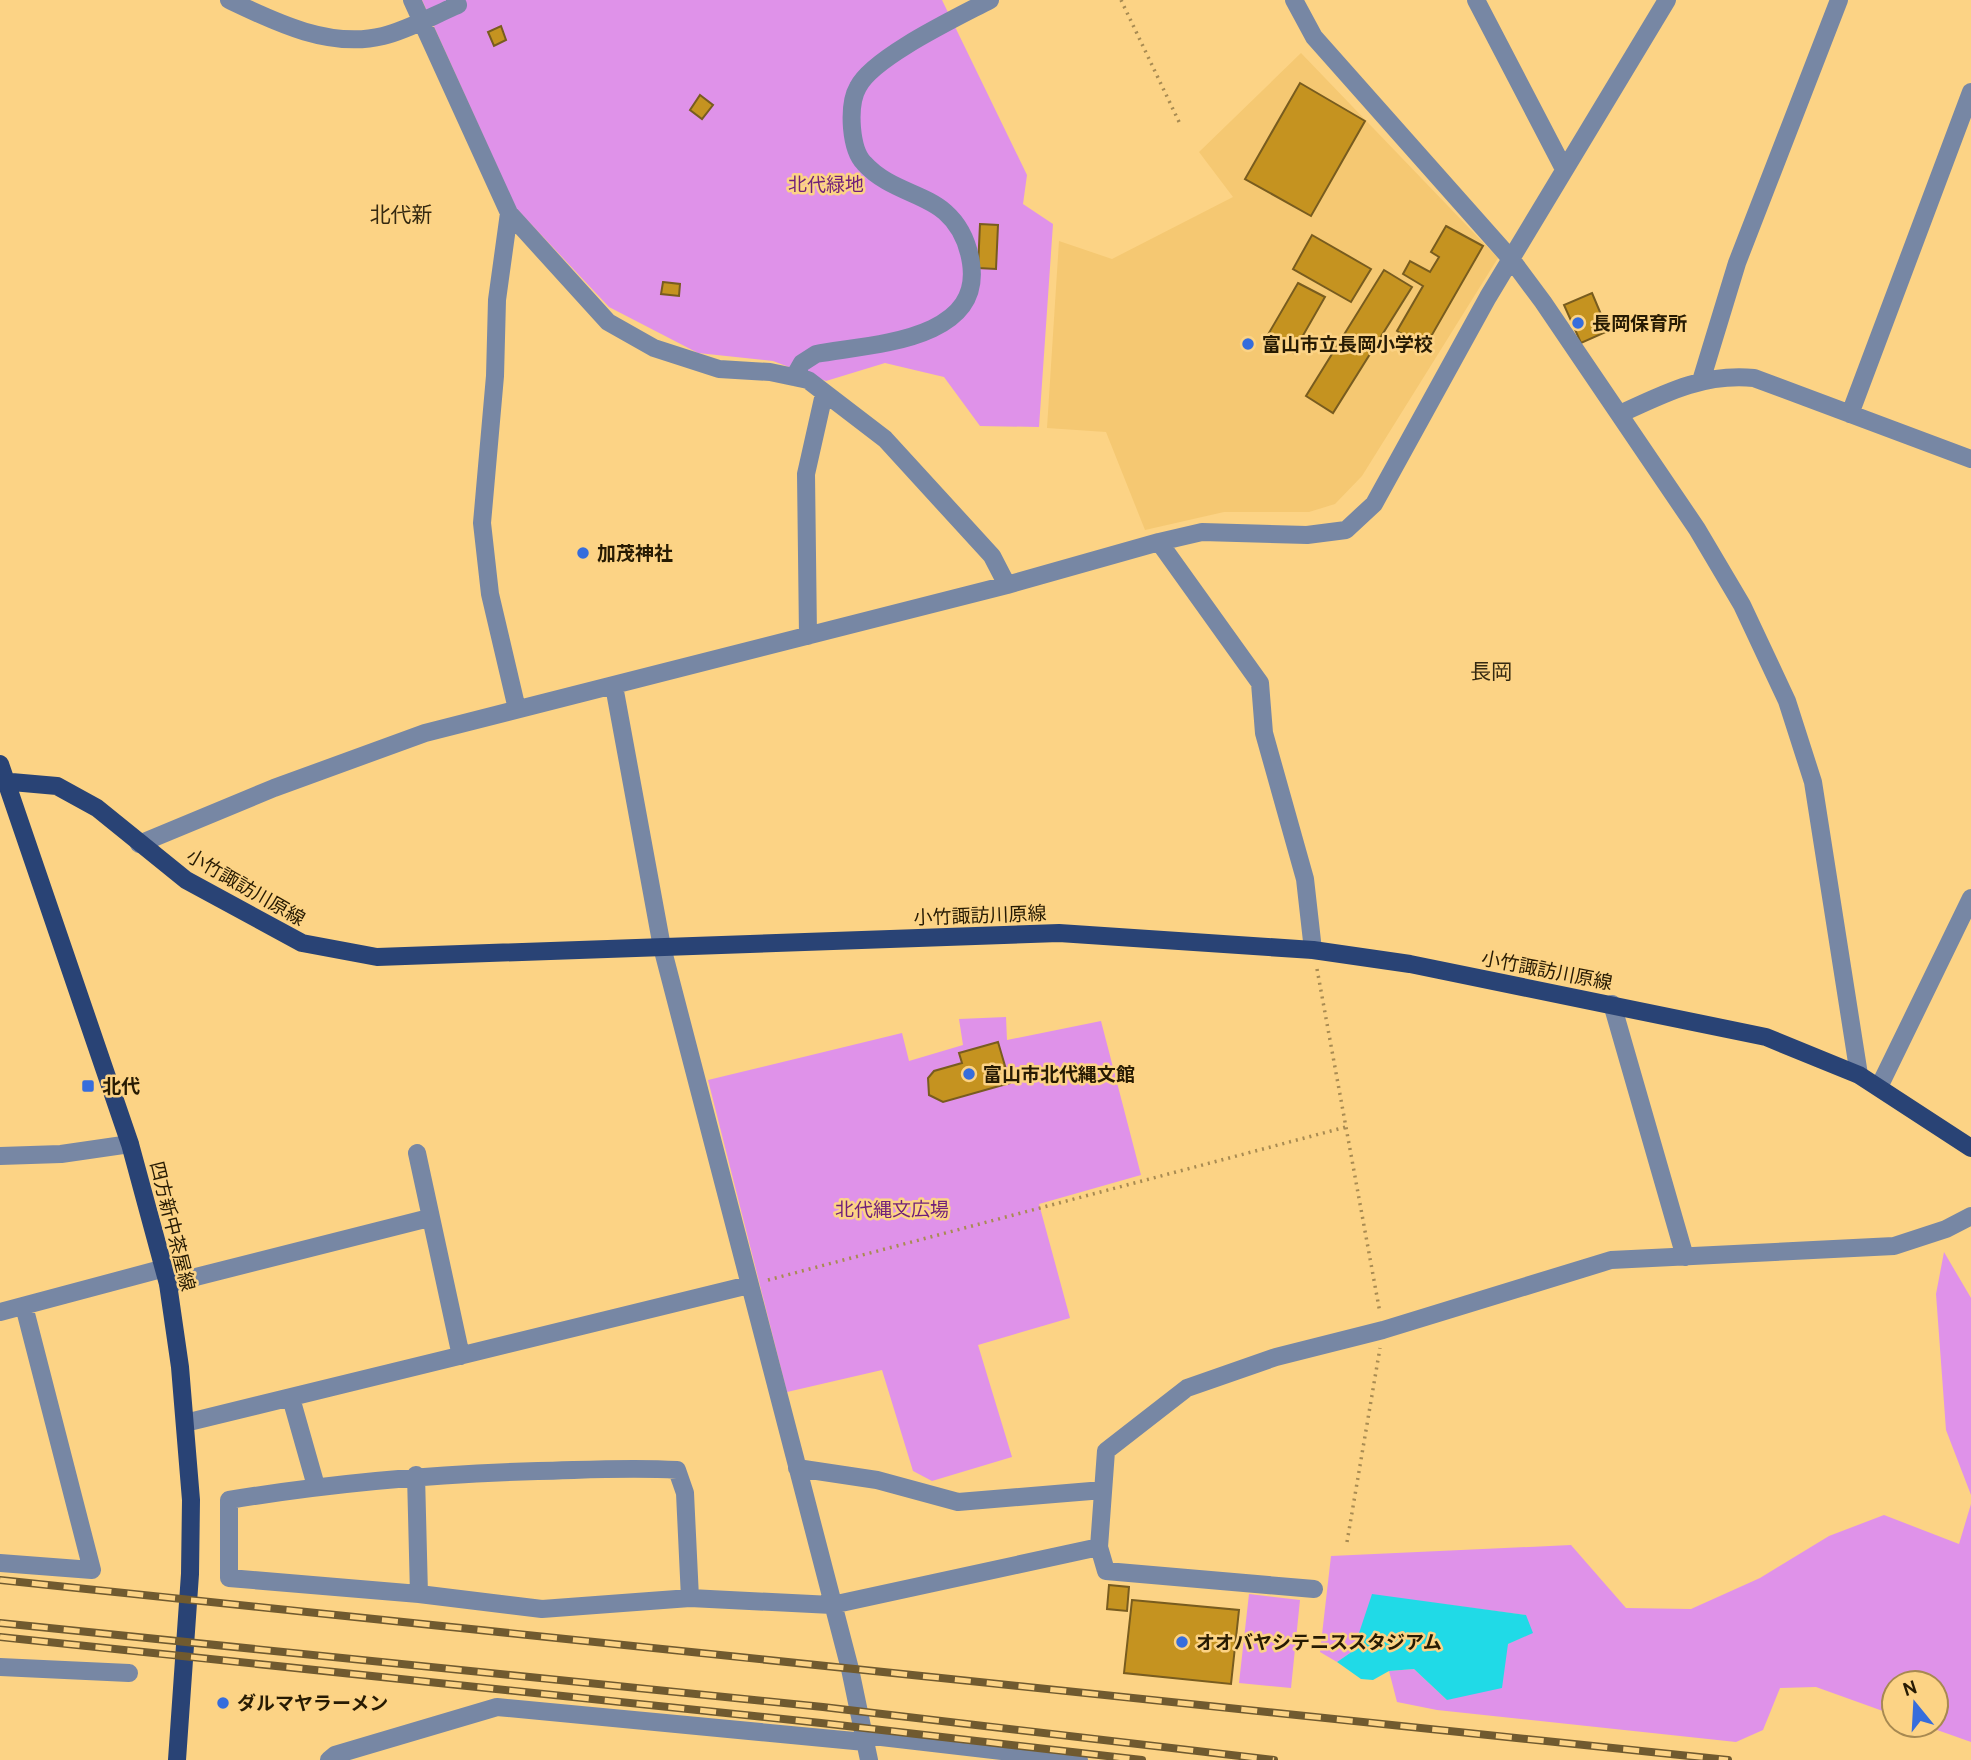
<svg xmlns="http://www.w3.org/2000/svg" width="1971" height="1760" viewBox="0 0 1971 1760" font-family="Cabin,'Noto Sans JP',sans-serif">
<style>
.built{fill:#f5c872}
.green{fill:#df92e9}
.water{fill:#20dae7}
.building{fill:#c59320;stroke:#785c1f;stroke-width:2}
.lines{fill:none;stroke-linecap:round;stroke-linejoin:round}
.path{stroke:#a88b52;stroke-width:3.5;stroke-dasharray:2 5;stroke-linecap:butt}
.minor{stroke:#7787a4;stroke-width:18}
.major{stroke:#294375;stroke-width:18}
.rail-casing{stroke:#705a2f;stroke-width:8}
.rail{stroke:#fcd385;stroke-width:5;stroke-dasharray:16;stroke-linecap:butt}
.poi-dot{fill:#366ddc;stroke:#fcd385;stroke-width:2.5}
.labels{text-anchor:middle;stroke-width:5;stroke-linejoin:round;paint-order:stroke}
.park-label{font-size:19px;fill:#6f1f7a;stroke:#fcd385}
.poi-label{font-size:19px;font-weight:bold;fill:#271b03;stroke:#fcd385;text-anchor:start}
.street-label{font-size:19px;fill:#271b03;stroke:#fcd385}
.neighbourhood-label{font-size:21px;fill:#352910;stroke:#fcd385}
</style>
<rect width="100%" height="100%" fill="#fcd385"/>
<path class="built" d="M1301 53 1498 258 1362 476 1335 504 1309 512H1224L1145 530 1106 432 1047 428 1059 241 1112 259 1233 197 1199 152Z"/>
<path class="green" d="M422 0H942L1027 175 1023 204 1053 224 1039 427 980 426 944 377 885 363 826 381 773 361 698 353 609 307 516 208Z
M1006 1017 1007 1040 1101 1021 1141 1175 1039 1204 1070 1318 978 1345 1012 1457 932 1481 913 1471 882 1370 787 1392 708 1080 902 1033 909 1061 963 1045 959 1019Z
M1944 1252 1971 1298V1495L1946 1430 1936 1294Z
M1971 1504V1742L1923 1725H1936V1683H1894V1715L1816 1687 1780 1688 1763 1730 1736 1742 1437 1710 1397 1702 1389 1671 1414 1669 1447 1700 1508 1644 1532 1632 1525 1615 1373 1595 1353 1651 1337 1662 1320 1652 1331 1556 1571 1545 1626 1608 1691 1609 1760 1578 1829 1536 1884 1515 1959 1544Z
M1249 1594 1300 1600 1291 1688 1239 1683Z"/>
<path class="water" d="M1372 1594 1526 1615 1533 1633 1508 1644 1502 1688 1447 1700 1414 1669 1389 1671 1373 1680 1361 1679 1337 1662 1353 1651Z"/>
<path class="building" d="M501 26 506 40 494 46 488 32Z
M1300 83 1365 121 1311 216 1245 179Z
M700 95 713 105 702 119 690 110Z
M980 224 998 225 996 269 978 268Z
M1446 226 1483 246 1425 347 1397 331 1423 286 1403 274 1410 261 1430 272 1439 257 1431 252Z
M1312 235 1371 269 1351 302 1293 269Z
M1384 270 1412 287 1333 413 1306 396Z
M663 282 680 284 679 296 661 294Z
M1298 283 1325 297 1293 353 1266 338Z
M1592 293 1608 331 1581 343 1564 305Z
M998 1042 1010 1083 943 1102 929 1095 928 1078 934 1071 962 1063 959 1053Z
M1109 1585 1129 1587 1127 1611 1107 1609Z
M1132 1600 1239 1610 1231 1684 1124 1673Z"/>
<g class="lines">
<path class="path" d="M1121 0 1181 126
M1317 969 1380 1313
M768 1280 1346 1127
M1347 1542 1380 1348"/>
<path class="minor" d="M229 0C275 22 330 49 383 36 408 30 434 15 458 5L455 0
M412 0 509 213 497 300 495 376 482 523 490 594 517 709
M1294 0 1314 37 1511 259 1543 302 1697 529 1742 605 1787 701 1813 782 1859 1075
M1476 0 1564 169
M509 213 608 322 654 348 719 369 770 372 808 380 885 439 992 556 1007 585
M794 377 802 363 816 354C869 344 983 342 971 263 968 243 961 226 945 212 924 193 888 190 864 163 856 155 853 139 852 128 851 115 851 99 858 87 873 57 958 17 990 0
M1701 381 1737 263 1839 0
M1620 414C1665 393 1704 373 1754 378L1971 459
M1850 414 1971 92
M1159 542 1260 683 1264 733 1305 879 1313 950
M808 636 806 474 824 394
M614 686 662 947 850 1669 869 1760
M139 844 274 788 425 733 1007 585 1159 542 1202 532 1307 535 1346 530 1374 504 1488 297 1667 0
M1612 1004 1685 1257
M1879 1087 1971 898
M417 1153 461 1356
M0 1156 61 1154 130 1144
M168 1284 429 1218
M0 1312 165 1268
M291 1398 316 1486
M185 1423 749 1285
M797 1468 877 1480 958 1502 1103 1490
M416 1475 419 1594
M0 1563 92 1570 24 1306
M1314 1589 1106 1571 1099 1547 1106 1451 1187 1388 1276 1357 1383 1330 1611 1260 1894 1246 1946 1229 1971 1216
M690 1598 542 1609 419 1594 229 1578V1500C332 1483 434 1474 538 1471 585 1470 631 1467 677 1470L685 1493 690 1598 832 1605 1099 1547
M0 1667 129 1673
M864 1735 1079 1760
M329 1760 335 1755 497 1707 865 1742"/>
<path class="major" d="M0 764 130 1144 168 1284 180 1367 191 1500 190 1574 177 1760
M0 781 57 786 97 808 186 880 302 943 377 957 1059 933 1313 950 1410 964 1766 1037 1859 1075 1971 1148"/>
<g class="rail-casing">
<path id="rail" d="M0 1580 1728 1760
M0 1623 823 1707 1274 1760
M0 1637 821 1723 1142 1760"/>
</g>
<use href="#rail" class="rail"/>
</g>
<g class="poi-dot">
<circle cx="1578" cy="323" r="7"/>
<circle cx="1248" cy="344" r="7"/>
<circle cx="583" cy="553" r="7"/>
<circle cx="969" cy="1074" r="7"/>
<rect x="81" y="1079" width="14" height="14" rx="3.5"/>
<circle cx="1182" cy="1642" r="7"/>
<circle cx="223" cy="1703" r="7"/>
</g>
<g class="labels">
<g class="park-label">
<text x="826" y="191">北代緑地</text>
<text x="892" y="1216">北代縄文広場</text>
</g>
<g class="poi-label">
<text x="1592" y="330">長岡保育所</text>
<text x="1262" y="351">富山市立長岡小学校</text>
<text x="597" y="560">加茂神社</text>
<text x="983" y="1081">富山市北代縄文館</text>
<text x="102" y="1093">北代</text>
<text x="1196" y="1649">オオバヤシテニススタジアム</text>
<text x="237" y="1710">ダルマヤラーメン</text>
</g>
<g class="street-label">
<text transform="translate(246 887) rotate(30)" y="7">小竹諏訪川原線</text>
<text transform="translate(980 915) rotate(-2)" y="7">小竹諏訪川原線</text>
<text transform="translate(1547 970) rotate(11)" y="7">小竹諏訪川原線</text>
<text transform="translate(173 1226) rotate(76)" y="7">四方新中茶屋線</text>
</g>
<g class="neighbourhood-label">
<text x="401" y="222">北代新</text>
<text x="1491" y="679">長岡</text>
</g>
</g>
<g transform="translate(1915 1704) rotate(342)"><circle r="33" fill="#fcd385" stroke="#a78951" stroke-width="2"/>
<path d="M0-5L12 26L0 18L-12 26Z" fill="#366ddc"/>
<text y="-10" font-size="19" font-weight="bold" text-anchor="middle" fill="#271b03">N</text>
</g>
</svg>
